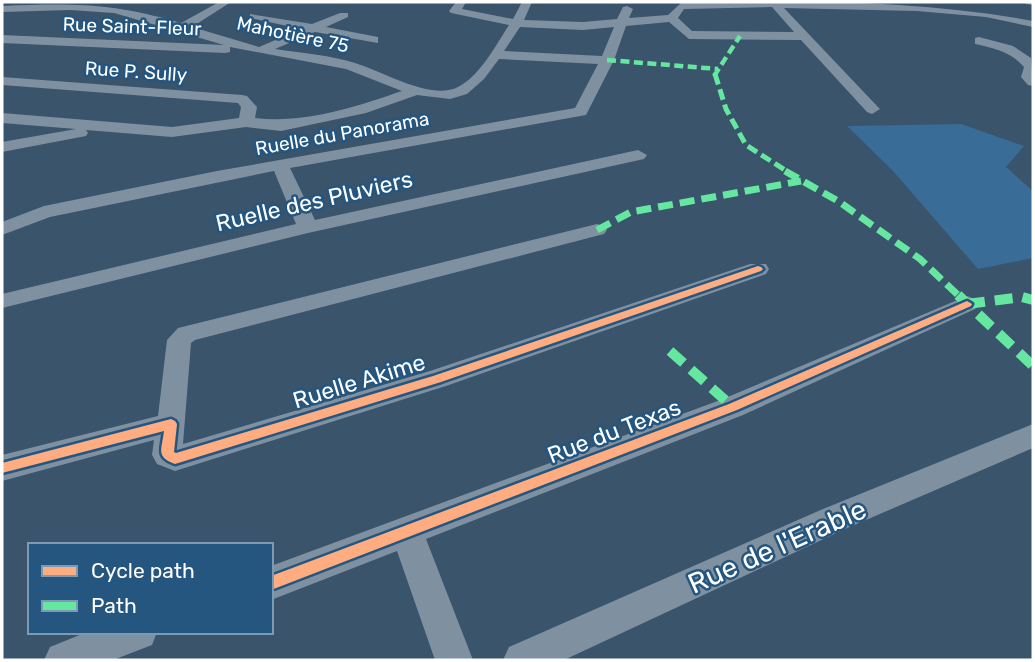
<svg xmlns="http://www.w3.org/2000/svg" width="1035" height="662" viewBox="0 0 1035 662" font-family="Rubik,sans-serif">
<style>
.green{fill:#396c96}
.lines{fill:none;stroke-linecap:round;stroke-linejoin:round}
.street{fill:#7f91a1;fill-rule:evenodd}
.quiet-far3{stroke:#66e7a1;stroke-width:4.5;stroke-dasharray:9 4.5;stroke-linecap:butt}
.quiet-far2{stroke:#66e7a1;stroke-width:5;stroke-dasharray:11 5;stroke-linecap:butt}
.quiet-far1{stroke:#66e7a1;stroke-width:7;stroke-dasharray:15 7;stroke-linecap:butt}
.quiet{stroke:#66e7a1;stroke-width:10;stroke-dasharray:18 10;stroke-linecap:butt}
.cycleway-casing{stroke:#245680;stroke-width:5}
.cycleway{fill:#ffac80;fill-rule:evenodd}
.labels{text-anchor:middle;stroke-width:5;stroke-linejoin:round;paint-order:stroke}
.far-street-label{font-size:19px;fill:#fff;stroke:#245680}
.street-label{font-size:23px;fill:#fff;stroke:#245680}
.near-street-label{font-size:28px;fill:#fff;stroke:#245680}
</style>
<rect width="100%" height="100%" fill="#39546b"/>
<path class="green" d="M961 124 1024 146 1006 167 1033 191V258L978 269 893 171 847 126Z"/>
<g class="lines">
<path class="street" d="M219 2H231L192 27 259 47 301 29 250 18V14L312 24 340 13H348V17L326 27 378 37V43L315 32 275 49C301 53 329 55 355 63 382 71 431 101 458 87 480 76 496 45 509 25L451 13 449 11 456 2H466L462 9 513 19 522 2H532L524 20 583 22 617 19 623 7 627 6 633 9 629 18 668 15 681 3C798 0 919 0 1033 21V27L986 17 917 11 784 8 877 106 880 109 872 114 867 112 801 40 689 39 669 22 626 26 614 60 586 115 290 168 315 220 638 150 647 155 644 159 308 233 2 308V294L296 224 274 171 50 217 2 235V222L44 206 217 171 575 108 598 64 499 59 484 79 467 94 450 99 417 95 366 113 281 131 246 127 172 137 86 130 88 133 86 136 2 152V142L76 129 2 123V113L172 127 239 118 241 107 238 103 2 85V77L242 95 247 96 257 107 255 118C304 124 355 107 402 91L346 69 230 47V52L225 53 2 43V35L224 45 114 13 70 10 2 12V6C72 3 113 3 181 23ZM772 7 794 32 692 31 678 18 684 9ZM520 27 583 30 614 27 602 56 504 51Z
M1025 2H1033V5L1026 4Z
M979 37 1013 46 1031 58 1033 86 1028 85 1021 77 1024 67C1011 52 994 48 975 44V38Z
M597 224 604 226 607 230 604 234 195 340 191 343 183 444 430 371 750 264H766L769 269 766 274 446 386 175 471 157 464 152 455 154 440 2 481V455L158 416 167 340 178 328Z
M967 296 975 299 979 304 975 309 743 415 426 539 473 660H435L397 551 271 600V566L723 399Z
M1033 424V448L845 529 564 660H503L509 647 823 509Z
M87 632H157L152 645 113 660H44L50 647Z"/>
<path class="quiet-far3" d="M607 60 718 69
M714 76 740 36"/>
<path class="quiet-far2" d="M715 74 726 109 746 145 788 172"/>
<path class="quiet-far1" d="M785 171 838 201 920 259 960 297
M597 230 631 212 801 181"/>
<path class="quiet" d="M958 295 1033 366
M967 304 1022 297 1033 300
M670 351 733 407"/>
<g class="cycleway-casing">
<path id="cycleway" d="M758 266 761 267 763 269 761 271 441 382 175 464C155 457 162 449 164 431L2 473V463L171 419 175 421 177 424 174 452 176 453 433 376Z
M967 301 972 304 971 306 737 410 271 590V576L729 404Z"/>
</g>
<use href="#cycleway" class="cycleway"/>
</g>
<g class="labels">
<g class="far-street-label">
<text transform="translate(132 26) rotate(2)" y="7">Rue Saint-Fleur</text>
<text transform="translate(293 34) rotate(12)" y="7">Mahotière 75</text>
<text transform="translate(136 71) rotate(4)" y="7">Rue P. Sully</text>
<text transform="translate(342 133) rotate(-10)" y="7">Ruelle du Panorama</text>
</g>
<g class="street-label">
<text transform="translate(314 201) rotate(-13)" y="8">Ruelle des Pluviers</text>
<text transform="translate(359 381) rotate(-17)" y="8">Ruelle Akime</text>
<text transform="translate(614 431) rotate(-21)" y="8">Rue du Texas</text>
</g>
<g class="near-street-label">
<text transform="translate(777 546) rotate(-24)" y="10">Rue de l'Erable</text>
</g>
</g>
<rect width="1035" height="662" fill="none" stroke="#ffffff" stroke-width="7"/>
<rect x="28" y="543" width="245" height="91" fill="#245680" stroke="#7c9ab3" stroke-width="2"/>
<rect x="42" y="566" width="35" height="10" fill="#ffac80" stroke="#7c9ab3" stroke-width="2"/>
<text x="91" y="578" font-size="21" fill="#ffffff">Cycle path</text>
<rect x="42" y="601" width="35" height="10" fill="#66e7a1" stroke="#7c9ab3" stroke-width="2"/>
<text x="91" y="613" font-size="21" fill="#ffffff">Path</text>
</svg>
